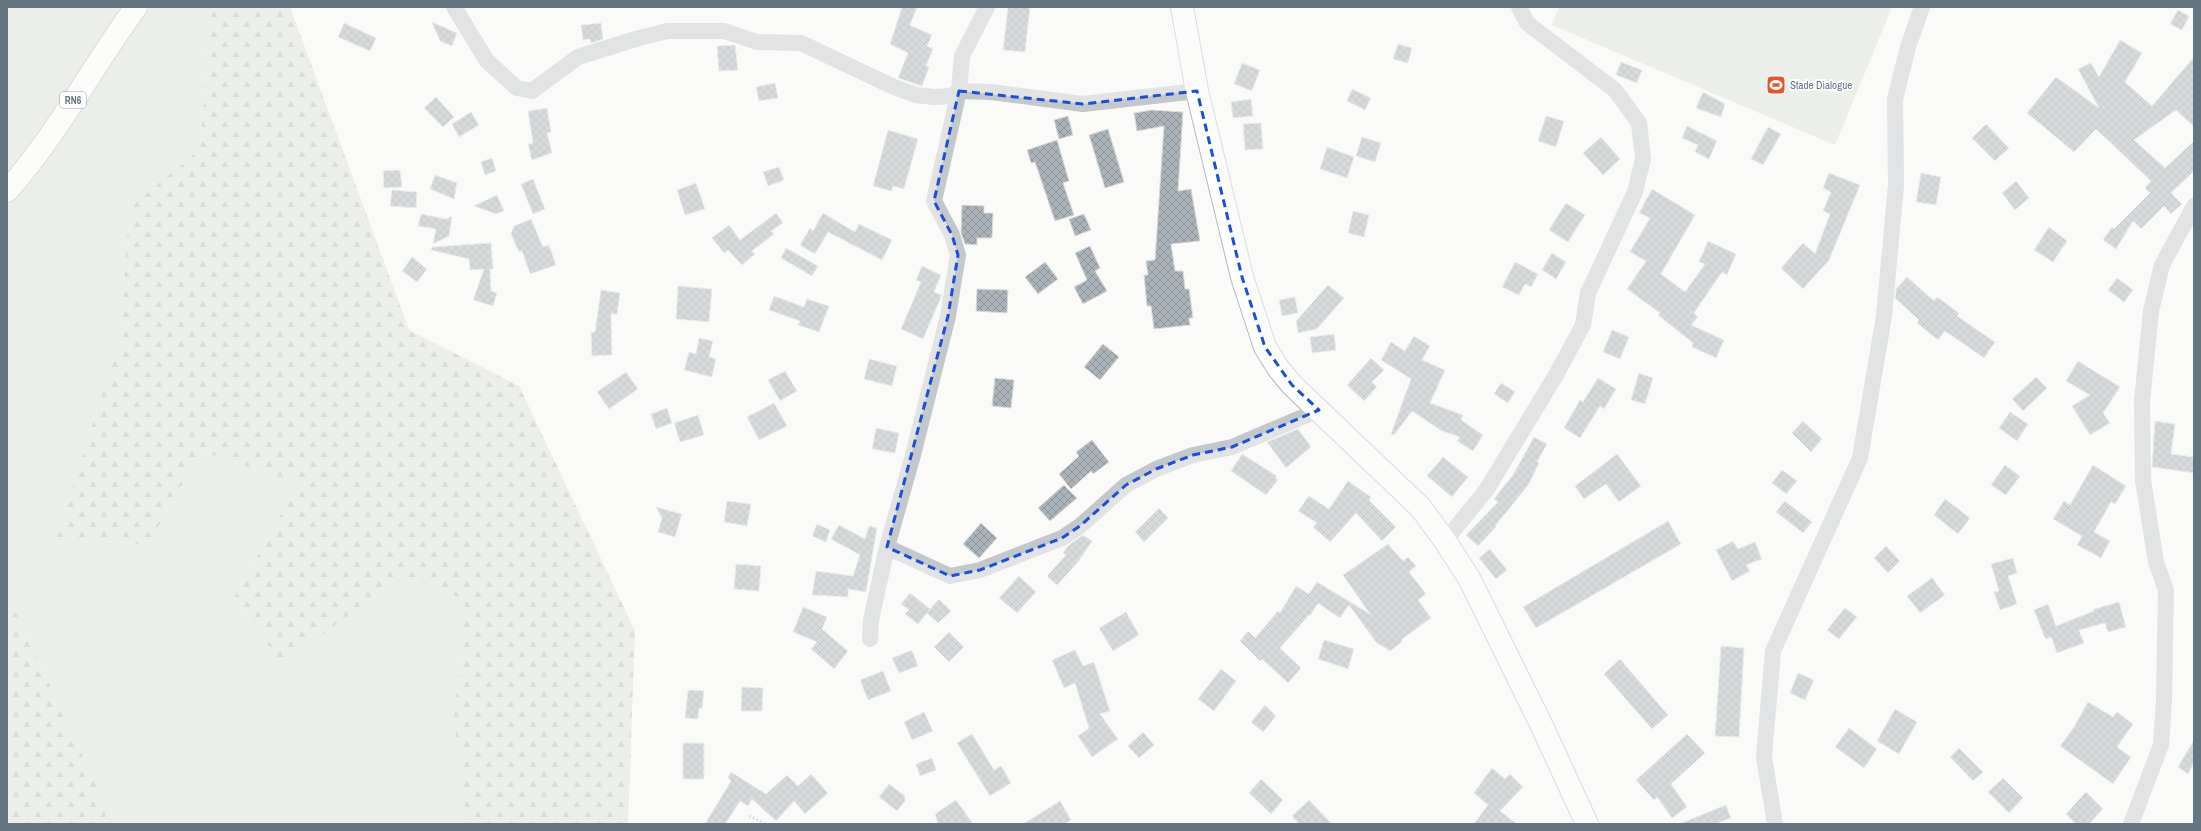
<svg xmlns="http://www.w3.org/2000/svg" width="2201" height="831" viewBox="0 0 2201 831" font-family="'Archivo Narrow',sans-serif">
<style>
.green{fill:#dadfd7}
.forest{fill:url(#forest-firs)}
.building{fill:url(#building-cross-hatch);stroke:#dcdcda}
.lines{fill:none;stroke-linecap:round;stroke-linejoin:round}
.secondary-casing{stroke:#b3babf;stroke-width:24}
.trunk-casing{stroke:#b4b9bd;stroke-width:24}
.path{stroke:#bbbfc2;stroke-width:2.5;stroke-dasharray:2 2;stroke-linecap:butt}
.minor{stroke:#c3c8cc;stroke-width:16}
.secondary{stroke:#fff;stroke-width:22}
.trunk{stroke:#fff;stroke-width:22}
.marked{fill:none;stroke:#1d4ed8;stroke-width:3;stroke-dasharray:8 5;stroke-linejoin:round}
.labels{text-anchor:middle;stroke-width:4;stroke-linejoin:round;paint-order:stroke}
.shield{fill:#fff;stroke:#939fa8;stroke-width:1}
.shield-label{font-size:10px;font-weight:bold;fill:#657683}
.poi-label{font-size:11px;fill:#657683;stroke:#fff;text-anchor:start}
</style>
<defs>
<pattern id="forest-firs" width="22" height="20" patternUnits="userSpaceOnUse"><rect width="22" height="20" fill="#dadfd7"/><path d="M5 1l3.5 6h-7zM16 11l3.5 6h-7z" fill="#b4b9b4"/></pattern>
<pattern id="building-cross-hatch" width="8" height="8" patternUnits="userSpaceOnUse"><rect width="8" height="8" fill="#aab3b9"/><path d="M0 0l8 8M0 8l8-8" fill="none" stroke="#8e969c"/></pattern>
</defs>
<rect width="100%" height="100%" fill="#fafaf8"/>
<path class="green" d="M7 7H211L200 149 129 208 121 335 56 537 148 545 201 451 298 484 233 599 283 665 402 574 465 600 454 720 467 824H107L103 799 7 593Z
M1559 7H1892L1835 145 1552 25Z"/>
<path class="forest" d="M211 7H290L409 330 519 386 635 631 628 824H467L454 720 465 600 402 574 283 665 233 599 298 484 201 451 148 545 56 537 121 335 129 208 200 149Z
M7 593 103 799 107 824H7Z"/>
<path class="building" d="M902 7H917L910 25 932 35 927 46 933 49 926 66 929 67 922 86 898 78 908 53 890 44Z
M1008 7H1030L1025 52 1003 50Z
M2178 10 2189 16 2182 30 2170 24Z
M432 22 457 33 452 46 440 41Z
M344 23 376 38 370 51 338 37Z
M601 23 603 39 591 43 590 39 583 40 581 25Z
M2120 40 2142 53 2125 82 2152 106 2194 57V127L2176 110 2134 140 2165 168 2194 141V171L2171 193 2182 204 2171 214 2164 206 2141 229 2133 221 2116 249 2103 240 2112 227 2114 229 2150 193 2145 188 2151 181 2096 129 2074 152 2027 113 2056 77 2099 108 2078 69 2091 63 2099 77Z
M1398 44 1412 48 1408 63 1393 59Z
M735 45 738 70 719 71 717 46Z
M1621 62 1642 70 1637 83 1616 75Z
M1242 63 1260 70 1252 91 1234 84Z
M775 83 778 98 759 101 756 87Z
M1352 89 1371 98 1365 110 1347 101Z
M1703 92 1725 104 1721 117 1696 108Z
M436 97 454 117 443 127 424 108Z
M1251 99 1253 116 1233 118 1231 102Z
M547 108 551 132 547 133 552 153 532 160 528 144 533 143 528 111Z
M1152 110 1183 112 1178 191 1191 189 1200 241 1171 244 1175 271H1183L1185 289H1189L1193 318H1189L1190 325 1154 329 1151 306H1147L1144 275H1148L1146 261 1155 260 1164 126 1137 131 1134 113Z
M471 112 479 125 459 137 452 124Z
M1068 116 1073 135 1059 139 1054 120Z
M1546 116 1564 121 1556 147 1538 141Z
M1261 123 1263 149 1245 150 1243 124Z
M1986 124 2009 148 1995 161 1972 138Z
M1687 126 1717 141 1709 159 1695 152 1698 145 1682 138Z
M1768 127 1781 134 1763 165 1751 159Z
M1108 129 1124 182 1105 188 1089 135Z
M888 130 918 139 904 189 893 186 891 191 873 186Z
M1362 137 1381 143 1375 162 1356 156Z
M1601 137 1620 159 1603 175 1583 153Z
M1057 140 1069 181 1063 183 1074 215 1055 221 1035 162 1031 163 1027 150Z
M1327 147 1354 157 1347 178 1320 169Z
M492 158 496 171 485 175 481 162Z
M779 167 784 180 768 186 763 172Z
M400 170 402 187 384 188 383 171Z
M1829 173 1860 185 1829 260 1803 289 1781 268 1803 243 1815 254 1830 214 1823 211 1831 192 1823 188Z
M1921 173 1941 177 1936 205 1916 202Z
M435 175 457 183 454 199 430 189Z
M533 179 545 209 533 214 521 184Z
M2016 181 2029 198 2015 210 2002 193Z
M696 183 705 209 685 215 677 190Z
M1652 189 1695 215 1661 274 1685 292 1705 264 1699 262 1708 241 1736 254 1727 275 1722 272 1694 313 1698 317 1691 325 1724 340 1716 358 1692 347 1693 343 1658 315 1660 313 1627 289 1646 261 1630 252 1650 218 1639 213Z
M392 190 417 192 416 208 390 206Z
M497 195 504 211 496 214 474 206Z
M1566 203 1585 215 1568 242 1549 230Z
M962 205 984 206V213H993L992 238H977V245L965 244 961 233Z
M1353 211 1369 215 1364 237 1348 233Z
M776 213 783 223 771 231 774 234 752 251 755 254 742 265 728 250 724 253 712 238 729 225 740 240Z
M823 213 855 232 859 224 892 240 882 260 828 232 815 254 800 245 810 228 813 231Z
M421 214 446 219 452 216 449 236 433 244 436 229 418 226Z
M1084 214 1091 230 1075 236 1069 219Z
M531 219 543 247 549 245 556 265 530 274 522 251 519 252 511 234 514 226Z
M2049 227 2067 241 2053 262 2034 250Z
M491 243 493 269H490L491 291 497 293 493 306 473 300 484 269 470 270 469 259 431 250 432 247Z
M1090 246 1100 268 1095 271 1107 291 1083 304 1074 287 1087 280 1075 253Z
M786 248 818 266 812 276 781 258Z
M1552 253 1566 262 1556 279 1542 270Z
M412 257 427 269 417 282 402 271Z
M1045 262 1058 279 1038 294 1025 277Z
M1515 262 1538 274 1531 287 1525 284 1519 295 1502 287Z
M922 266 941 275 934 292 942 295 923 339 901 329 921 282 916 280Z
M1907 277 1934 301 1937 297 1959 313 1957 316 1995 342 1984 358 1945 331 1938 340 1917 323 1919 320 1895 298 1896 289Z
M2117 278 2133 290 2124 302 2108 290Z
M1328 285 1344 298 1317 329 1298 333 1296 321Z
M678 286 712 289 709 322 676 319Z
M977 289 1008 290 1007 313 976 311Z
M601 290 620 293 617 314H611L612 355 592 356 591 333 595 332Z
M774 296 804 307 807 299 829 306 819 332 798 325 800 321 769 310Z
M1295 297 1298 313 1282 316 1279 300Z
M1612 330 1629 337 1620 359 1603 352Z
M1334 334 1336 350 1312 353 1310 337Z
M1414 336 1430 346 1422 360 1445 370 1430 403 1463 415 1461 420 1483 435 1473 451 1457 441 1460 437 1442 431 1412 411 1394 435 1391 434 1411 379 1381 360 1391 342 1405 351Z
M699 338 713 341 709 357 716 359 712 377 684 370 689 352 696 354Z
M1103 344 1119 357 1100 380 1084 367Z
M1371 358 1384 370 1372 382 1377 387 1364 401 1347 385Z
M869 359 897 366 892 386 864 379Z
M2078 361 2120 387 2103 413 2110 423 2090 435 2072 406 2090 395 2066 381Z
M785 371 797 391 780 401 768 380Z
M626 372 638 389 609 409 597 392Z
M1639 373 1653 378 1645 404 1631 400Z
M2036 377 2047 388 2023 411 2012 399Z
M995 378 1014 380 1011 408 992 406Z
M1598 378 1616 389 1604 409 1600 406 1580 438 1564 428 1580 400 1583 402Z
M1501 383 1515 392 1508 403 1494 394Z
M774 403 787 426 759 440 747 417Z
M667 408 672 423 656 429 651 414Z
M2010 412 2028 424 2017 441 1999 428Z
M698 415 704 435 680 442 674 423Z
M1803 421 1822 439 1811 452 1792 433Z
M2155 421 2175 424 2171 454 2194 457V473L2152 467Z
M876 428 899 433 895 453 872 449Z
M1298 429 1311 447 1286 468 1267 442Z
M1534 437 1547 444 1537 462 1539 463 1529 484 1495 526 1496 527 1478 546 1466 535 1498 502 1494 499 1513 475Z
M1092 440 1109 462 1093 474 1091 471 1071 489 1059 474 1079 456 1076 452Z
M1242 454 1277 476 1275 477 1278 480 1266 495 1231 471Z
M1617 454 1641 486 1619 502 1606 484 1584 499 1575 486Z
M1443 457 1468 477 1452 497 1427 476Z
M2005 465 2020 476 2006 495 1991 485Z
M2093 465 2126 486 2115 504 2111 502 2094 532 2110 541 2101 558 2077 545 2082 536 2053 519 2064 501 2070 505Z
M1782 470 1797 481 1786 494 1772 483Z
M1348 481 1371 497 1369 500 1396 527 1382 541 1356 513 1330 542 1313 527 1317 523 1298 511 1309 496 1329 509Z
M1064 485 1077 498 1050 521 1038 508Z
M1945 499 1970 518 1958 534 1934 515Z
M727 501 751 504 747 526 724 522Z
M1785 501 1812 522 1803 533 1776 512Z
M656 507 682 514 675 537 658 532 662 518Z
M1159 508 1168 518 1144 542 1135 532Z
M1668 521 1681 544 1536 628 1523 607Z
M981 523 997 538 979 558 963 544Z
M817 524 830 530 826 542 812 536Z
M839 525 865 539 869 526 877 528 866 592 848 589V597L812 595 816 571 853 576 860 555 831 539Z
M1083 535 1092 541 1078 562 1057 585 1047 576 1066 555 1063 553 1068 546Z
M1733 541 1738 549 1755 542 1762 559 1746 565 1750 571 1732 581 1716 550Z
M1388 544 1403 561 1408 557 1416 566 1409 572 1426 594 1418 600 1431 618 1401 640 1402 642 1390 651 1376 642 1349 605 1340 618 1318 603 1310 616 1309 615 1280 648 1301 668 1288 683 1262 659 1260 661 1240 641 1248 631 1255 638 1278 611 1280 613 1296 586 1309 594 1317 582 1370 614 1343 575Z
M1886 546 1900 561 1888 573 1874 558Z
M1490 549 1507 570 1496 579 1479 558Z
M2013 558 2017 573 2008 576 2017 604 2000 610 1994 592 1999 591 1991 564Z
M736 564 761 566 759 591 734 589Z
M1019 576 1036 592 1017 613 999 598Z
M1932 578 1945 595 1920 613 1907 596Z
M910 593 930 609 928 611 939 599 951 611 938 623 927 613 918 624 905 614 909 610 901 604Z
M2119 602 2126 627 2108 632 2105 623 2079 630 2084 643 2057 653 2051 637 2046 639 2044 636 2034 610 2048 604 2056 626 2094 611V609Z
M803 607 827 617 822 629 848 651 834 669 811 649 817 642 793 632Z
M1845 608 1857 617 1839 639 1827 630Z
M1126 612 1139 635 1113 651 1099 628Z
M949 632 964 647 949 662 934 647Z
M1324 640 1354 649 1348 669 1318 659Z
M1721 646 1744 648 1739 737 1715 736Z
M912 650 918 666 899 673 892 658Z
M1075 650 1083 666 1094 662 1110 711 1100 714 1118 739 1092 757 1078 736 1089 728 1075 683 1064 688 1052 660Z
M1620 659 1668 715 1652 729 1604 674Z
M1221 669 1236 681 1214 711 1198 699Z
M883 671 891 691 868 700 860 680Z
M1798 673 1814 680 1805 700 1790 693Z
M742 687 763 688 762 711H741Z
M688 690 704 691 702 708H699L698 719 685 718Z
M2088 702 2113 717 2117 712 2133 724 2117 747 2131 757 2113 784 2060 746 2074 727Z
M1265 705 1276 716 1263 732 1251 722Z
M1895 709 1917 722 1899 754 1877 741Z
M924 712 933 731 912 740 904 722Z
M1849 728 1877 749 1864 768 1835 747Z
M1143 732 1154 745 1139 758 1128 746Z
M972 734 994 770 1001 766 1011 783 990 796 957 743Z
M1687 734 1705 753 1671 784 1687 807 1672 818 1657 797 1654 800 1636 780Z
M2194 740V763L2188 774 2178 767Z
M683 743H704V779H683Z
M1959 748 1983 772 1973 781 1950 757Z
M932 758 936 770 920 776 916 764Z
M1492 768 1505 779 1510 774 1523 787 1500 811 1517 824H1474L1488 805 1474 793Z
M731 772 766 794 787 775 798 786 811 774 828 793 805 814 794 801 776 821 752 799 748 806 740 801 725 824H705L731 781 728 777Z
M2003 778 2023 798 2009 813 1988 792Z
M1261 779 1283 800 1271 814 1249 793Z
M889 784 905 796V801L897 811 879 797Z
M2086 792 2103 809 2089 824H2076L2066 814Z
M956 800 973 824H938L935 814Z
M1309 800 1332 824H1299L1292 816Z
M1060 801 1071 820 1064 824H1023Z
M1726 805 1731 818 1715 824H1679Z"/>
<g class="lines">
<g class="secondary-casing">
<path id="secondary" d="M1182 7 1197 91 1242 277 1265 347 1278 368 1292 385 1421 508 1445 541 1469 578 1541 724 1587 824"/>
</g>
<g class="trunk-casing">
<path id="trunk" d="M7 191C57 135 92 67 136 7"/>
</g>
<path class="path" d="M749 816 766 824"/>
<path class="minor" d="M454 7 487 61 517 88 532 91 578 57 639 38 667 31H724L757 42 801 43 894 87 916 95 934 97 951 96 959 91 991 92 1083 104 1197 91
M1445 541 1487 489 1556 375 1583 325 1588 293 1635 192 1643 159 1639 123 1615 90 1527 23 1519 7
M887 547 950 576 980 570 1062 538 1080 526 1126 485 1156 469 1193 455 1232 447 1319 410
M870 639 871 620 887 547 913 455 948 316 958 255 952 235 934 201 959 91 962 56 987 7
M1775 824 1764 757 1773 651 1860 458 1884 316 1896 185 1895 99 1908 47 1922 7
M2131 824 2161 745 2164 700 2166 590 2156 562 2143 480 2142 401 2151 311 2162 265 2194 206"/>
<use href="#secondary" class="secondary"/>
<use href="#trunk" class="trunk"/>
</g>
<path d="M0 0H2201V831H0ZM959 91 1083 104 1197 91 1242 277 1265 347 1292 385 1319 410 1232 447 1193 455 1156 469 1126 485 1080 526 1062 538 980 570 950 576 887 547 948 316 958 255 952 235 934 201Z" fill="#fafaf8" fill-opacity=".55" fill-rule="evenodd"/>
<path class="marked" d="M959 91 1083 104 1197 91 1242 277 1265 347 1292 385 1319 410 1232 447 1193 455 1156 469 1126 485 1080 526 1062 538 980 570 950 576 887 547 948 316 958 255 952 235 934 201Z"/>
<defs>
<g id="stadium-square" transform="scale(1)"><rect x="-9" y="-9" width="18" height="18" rx="4" fill="#e4572e" stroke="#fff"/><path d="M0-5a6.5 5 0 1 0 0 10a6.5 5 0 1 0 0-10ZM-3.5-1.8h7v3.6h-7Z" fill="#fff"/></g>
</defs>
<g fill-rule="evenodd">
<use href="#stadium-square" x="1776" y="85"/>
</g>
<g class="labels">
<rect class="shield" x="60" y="92" width="26" height="16" rx="3"/>
<g class="shield-label">
<text x="73" y="104">RN6</text>
</g>
<g class="poi-label">
<text x="1790" y="89">Stade Dialogue</text>
</g>
</g>
<rect width="2201" height="831" fill="none" stroke="#657683" stroke-width="16"/>
</svg>
